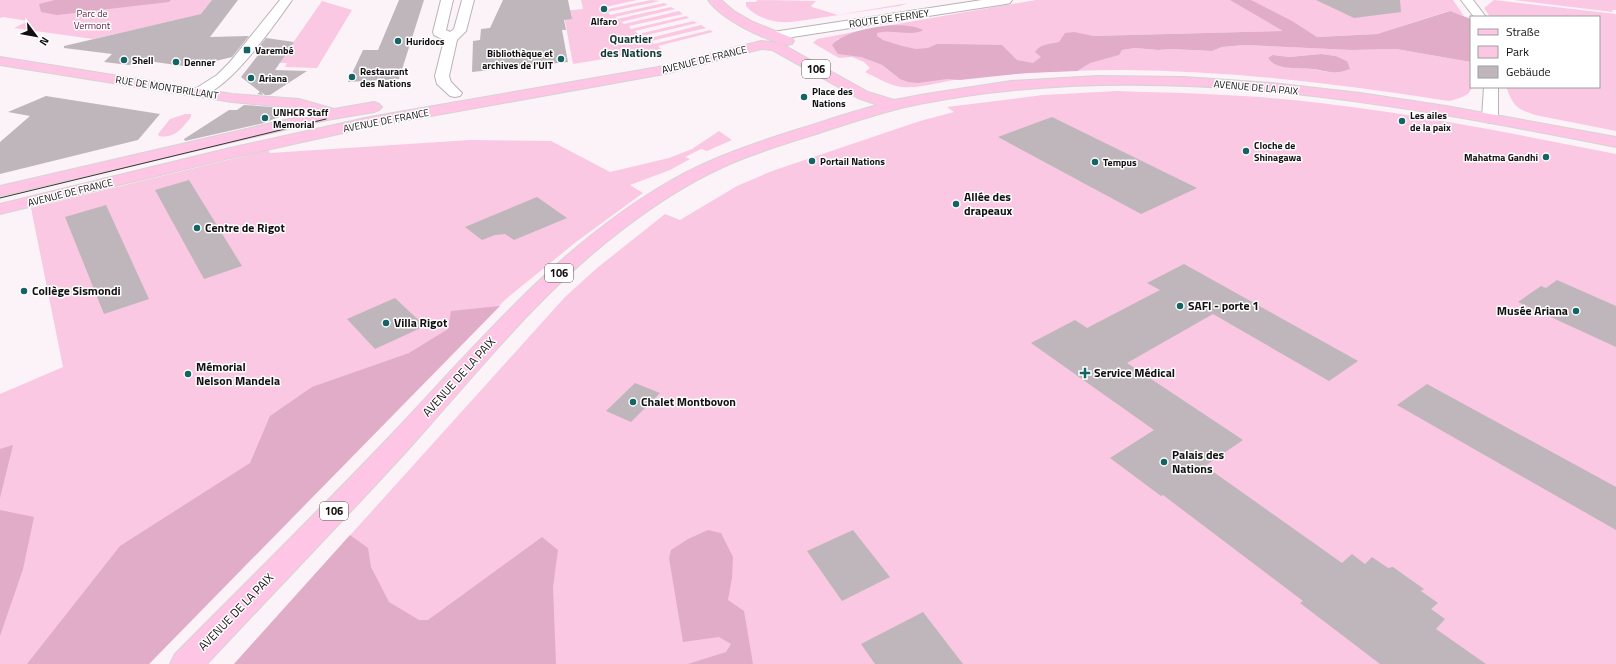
<svg xmlns="http://www.w3.org/2000/svg" width="1616" height="664" viewBox="0 0 1616 664" font-family="'Titillium Web',sans-serif">
<style>
.green{fill:#fac8e2;fill-rule:evenodd}
.forest{fill:#e1acc7}
.building{fill:#beb6ba}
.lines{fill:none;stroke-linecap:round;stroke-linejoin:round}
.minor-casing{stroke:#bab2b6;stroke-width:2}
.major-casing{stroke:#d5d4d4;stroke-width:2}
.minor{fill:#fff;fill-rule:evenodd}
.major{fill:#fec5e4;fill-rule:evenodd}
.tram{stroke:#373335;stroke-width:1}
.poi-dot{fill:#156465;stroke:#fff;stroke-width:1.5}
.labels{text-anchor:middle;stroke-width:3;stroke-linejoin:round;paint-order:stroke}
.far-park-label{font-size:10px;fill:#612348;stroke:#fff}
.far-street-label{font-size:10px;fill:#131011;stroke:#fff}
.far-poi-label{font-size:10px;font-weight:bold;fill:#131011;stroke:#fff;text-anchor:start}
.shield{fill:#fff;stroke:#5a5858;stroke-width:1}
.shield-label{font-size:11px;font-weight:bold;fill:#131011}
.far-quarter-label{font-size:12px;font-weight:bold;fill:#163839;stroke:#fff}
.poi-label{font-size:12px;font-weight:bold;fill:#131011;stroke:#fff;text-anchor:start}
.street-label{font-size:12px;fill:#131011;stroke:#fff}
</style>
<rect width="100%" height="100%" fill="#fcf3f8"/>
<path class="green" d="M0 0H212L203 14 93 39 14 28 28 21 3 17 0 18Z
M581 0H637L601 8 604 10 651 0 660 1 608 12 610 15 664 3 668 5 615 17 617 19 671 7 675 9 621 22 624 24 679 11 683 14 629 26 631 29 686 16 689 18 635 31 638 34 694 21 697 23 643 36 646 39 701 25 706 28 651 41 654 44 710 30 713 32 658 46 661 49 653 51 573 64 563 11 583 9Z
M756 0 816 1 811 6 812 7 838 15 908 3 899 6 792 22C776 23 757 19 746 6V2H754L758 1Z
M1036 0H1453L1464 16 1449 11 1377 34 1317 37 1283 31 1093 36 1122 50 1135 48 1158 50 1171 49 1212 51 1222 47 1244 45 1351 50 1396 49 1471 62C1471 88 1479 94 1449 101 1341 84 1234 71 1124 70 1070 70 1015 73 961 79 944 81 918 89 901 87 889 85 877 78 865 72L870 68 864 62 852 57 839 58 813 43 817 39 891 25ZM853 33 900 79 882 65 861 57 836 40ZM1321 54 1336 56 1347 61 1327 72 1313 69 1281 66 1273 55 1289 57Z
M1494 0 1616 14V131L1535 115C1515 108 1514 106 1506 87H1599V17H1490L1484 8Z
M1514 0H1616V10H1612L1613 12Z
M322 1 352 10 317 68 285 67 287 63H279Z
M1117 91C1176 93 1234 94 1293 100 1402 111 1509 133 1616 154V664H234L565 297 597 268 665 214 680 220 737 186 772 171 920 121 954 112 947 107 1043 95Z
M185 114H191V117C182 128 175 139 159 136L158 134 170 119Z
M719 131 732 140 707 151 701 149 685 157 690 159 670 170 630 185 643 193 576 242 506 299 149 664H0V394L63 367 31 208 268 150 270 153 470 140 551 141 610 172 669 158 692 149Z"/>
<path class="forest" d="M55 0H171L169 2 57 15 41 12 39 4Z
M1230 0H1251L1292 21 1317 37 1377 34 1450 11 1471 19V62L1396 49 1351 50 1244 45 1222 47 1212 51 1171 49 1158 50 1135 48 1122 50 1119 55 1090 63 1077 71 1026 73 960 80 947 79 918 83 908 82 900 79 882 65 861 57 838 54 832 45C846 28 904 19 923 30 913 37 891 29 877 33V36L883 40 902 46 916 49 928 48 937 44H947L1002 45 1017 60 1033 63 1041 57 1035 52C1040 44 1050 44 1059 42L1065 33 1074 32 1093 36 1283 31Z
M1321 54 1336 56 1347 61 1350 69C1346 70 1342 72 1338 72 1329 73 1321 70 1313 69 1298 67 1277 71 1268 58L1273 55 1289 57Z
M500 306 149 664H27L120 546 250 463 270 416 312 387 409 353 448 329 451 311Z
M13 445 0 498V449Z
M0 510 34 517 23 569 0 636Z
M708 530 721 533 733 557 732 578 728 600 744 611 753 664H688L726 652 731 644 719 637 683 642 669 558 671 550 688 539Z
M350 535 368 548 371 567 389 602 419 620H428L542 537 558 550 553 587 556 664H234Z"/>
<path class="building" d="M212 0H238L210 37 249 36 232 57 191 67 140 60 137 63 129 65 104 62 112 54 64 48V46L201 14Z
M399 0H424L399 79 348 82 363 50H378Z
M503 0H568L572 19 564 20 566 30H562L568 62 472 72 473 41 480 40 481 29 490 28Z
M1316 0H1400L1401 12 1354 18Z
M266 38 294 42 275 70 307 71 270 95H265L261 92 263 95 257 94 260 92 241 77 262 50 255 52Z
M46 96 160 114 138 140 0 174V142L30 116 8 112Z
M244 105 272 107 279 117 264 123 185 141 184 139 229 110H237Z
M1052 117 1197 188 1141 214 998 137Z
M189 180 242 266 204 279 155 190Z
M537 197 567 218 514 240 505 234 495 235 482 240 465 227Z
M106 205 149 299 104 314 65 217Z
M1184 264 1358 361 1329 381 1213 314 1127 363 1243 440 1205 466 1342 563 1352 554 1365 564 1372 557 1388 568 1393 567 1407 577 1424 589 1421 591 1438 603 1431 609 1445 619 1436 629 1486 664H1380L1300 603 1303 601 1163 495 1161 496 1110 458 1154 430 1031 343 1075 320 1087 328 1160 290 1147 283Z
M1557 280 1616 306V347L1518 302 1541 286 1546 288Z
M395 298 425 326 375 349 347 319Z
M635 383 660 393 631 422 606 411Z
M1427 384 1616 487V530L1397 405Z
M853 530 890 577 842 601 807 551Z
M923 612 963 664H875L861 644Z"/>
<g class="lines">
<g class="minor-casing">
<path id="minor" d="M280 0H292C277 21 222 102 195 95L193 92 195 89 217 75 230 62Z
M441 0H453L446 30 450 32 454 29 462 0H474L466 31 457 40 449 76 451 82 462 93 460 96 455 97 450 96 437 84 435 76 444 40 434 35 433 32Z
M982 0H1012L1010 3 1006 4 773 40 768 39 766 36 768 33 773 32Z
M1461 0H1473L1486 17H1474Z
M1484 87H1498V118L1495 121 1490 123 1485 121 1482 118Z"/>
</g>
<g class="major-casing">
<path id="major" d="M708 0H721L734 11 753 22 792 38 794 41 792 44 787 45C763 39 722 20 708 0Z
M761 41 780 43 868 92 894 100 926 94 1011 81 1097 76 1184 77 1272 83 1360 93 1446 106 1616 137V147C1403 105 1184 64 966 96 947 99 928 102 910 106 878 113 847 124 816 134 785 144 753 153 723 167 686 184 651 207 619 232 541 292 480 369 414 443 346 518 276 590 207 664H170L175 654C248 580 322 508 393 433 480 341 561 243 672 180 712 157 755 143 799 129 825 121 851 112 878 105L858 98 772 50 761 49 664 74 370 127 230 158 0 214V204L230 148 370 117 664 66Z
M0 57 232 94 299 99 334 109 374 102 379 104 382 107 379 110 374 112 327 120 0 196V186L315 113 298 108 232 102 0 65Z"/>
</g>
<use href="#minor" class="minor"/>
<use href="#major" class="major"/>
<path class="tram" d="M0 198 326 119"/>
</g>
<g class="poi-dot">
<circle cx="604" cy="9" r="4"/>
<circle cx="398" cy="41" r="4"/>
<rect x="243" y="46" width="8" height="8" rx="2"/>
<circle cx="561" cy="59" r="4"/>
<circle cx="124" cy="60" r="4"/>
<circle cx="176" cy="62" r="4"/>
<circle cx="352" cy="77" r="4"/>
<circle cx="251" cy="78" r="4"/>
<circle cx="804" cy="97" r="4"/>
<circle cx="265" cy="118" r="4"/>
<circle cx="1402" cy="121" r="4"/>
<circle cx="1246" cy="151" r="4"/>
<circle cx="1546" cy="157" r="4"/>
<circle cx="812" cy="161" r="4"/>
<circle cx="1095" cy="162" r="4"/>
<circle cx="956" cy="204" r="4"/>
<circle cx="197" cy="228" r="4"/>
<circle cx="24" cy="291" r="4"/>
<circle cx="1180" cy="306" r="4"/>
<circle cx="1576" cy="311" r="4"/>
<circle cx="386" cy="323" r="4"/>
<path d="M1083 367h4v4h4v4h-4v4h-4v-4h-4v-4h4z"/>
<circle cx="188" cy="374" r="4"/>
<circle cx="633" cy="402" r="4"/>
<circle cx="1164" cy="462" r="4"/>
</g>
<g class="labels">
<g class="far-park-label">
<text x="92" y="17">Parc de<tspan x="92" dy="12">Vermont</tspan></text>
</g>
<g class="far-street-label">
<text transform="translate(889 18) rotate(-8)" y="4">ROUTE DE FERNEY</text>
<text transform="translate(704 59) rotate(-14)" y="4">AVENUE DE FRANCE</text>
<text transform="translate(167 87) rotate(9)" y="4">RUE DE MONTBRILLANT</text>
<text transform="translate(1256 87) rotate(5)" y="4">AVENUE DE LA PAIX</text>
<text transform="translate(386 120) rotate(-11)" y="4">AVENUE DE FRANCE</text>
<text transform="translate(70 192) rotate(-14)" y="4">AVENUE DE FRANCE</text>
</g>
<g class="far-poi-label">
<text x="604" y="25" text-anchor="middle">Alfaro</text>
<text x="406" y="45">Huridocs</text>
<text x="255" y="54">Varembé</text>
<text x="553" y="57" text-anchor="end">Bibliothèque et<tspan x="553" dy="12">archives de l'UIT</tspan></text>
<text x="132" y="64">Shell</text>
<text x="184" y="66">Denner</text>
<text x="360" y="75">Restaurant<tspan x="360" dy="12">des Nations</tspan></text>
<text x="259" y="82">Ariana</text>
<text x="812" y="95">Place des<tspan x="812" dy="12">Nations</tspan></text>
<text x="273" y="116">UNHCR Staff<tspan x="273" dy="12">Memorial</tspan></text>
<text x="1410" y="119">Les ailes<tspan x="1410" dy="12">de la paix</tspan></text>
<text x="1254" y="149">Cloche de<tspan x="1254" dy="12">Shinagawa</tspan></text>
<text x="1538" y="161" text-anchor="end">Mahatma Gandhi</text>
<text x="820" y="165">Portail Nations</text>
<text x="1103" y="166">Tempus</text>
</g>
<g class="shield">
<rect x="802" y="60" width="28" height="18" rx="3"/>
<rect x="545" y="264" width="28" height="18" rx="3"/>
<rect x="320" y="502" width="28" height="18" rx="3"/>
</g>
<g class="shield-label">
<text x="816" y="73">106</text>
<text x="559" y="277">106</text>
<text x="334" y="515">106</text>
</g>
<g class="far-quarter-label">
<text x="631" y="43">Quartier<tspan x="631" dy="14">des Nations</tspan></text>
</g>
<g class="poi-label">
<text x="964" y="201">Allée des<tspan x="964" dy="14">drapeaux</tspan></text>
<text x="205" y="232">Centre de Rigot</text>
<text x="32" y="295">Collège Sismondi</text>
<text x="1188" y="310">SAFI - porte 1</text>
<text x="1568" y="315" text-anchor="end">Musée Ariana</text>
<text x="394" y="327">Villa Rigot</text>
<text x="196" y="371">Mémorial<tspan x="196" dy="14">Nelson Mandela</tspan></text>
<text x="1094" y="377">Service Médical</text>
<text x="641" y="406">Chalet Montbovon</text>
<text x="1172" y="459">Palais des<tspan x="1172" dy="14">Nations</tspan></text>
</g>
<g class="street-label">
<text transform="translate(459 377) rotate(-48)" y="4">AVENUE DE LA PAIX</text>
<text transform="translate(236 612) rotate(-46)" y="4">AVENUE DE LA PAIX</text>
</g>
</g>
<rect x="1470" y="16" width="130" height="72" fill="#ffffff" stroke="#a19fa0"/>
<rect x="1478" y="29" width="20" height="6" fill="#fec5e4" stroke="#a19fa0"/>
<text x="1506" y="36" font-size="12" fill="#131011">Straße</text>
<rect x="1478" y="46" width="20" height="12" fill="#fac8e2" stroke="#a19fa0"/>
<text x="1506" y="56" font-size="12" fill="#131011">Park</text>
<rect x="1478" y="66" width="20" height="12" fill="#beb6ba" stroke="#a19fa0"/>
<text x="1506" y="76" font-size="12" fill="#131011">Gebäude</text>
<g transform="translate(36 36) rotate(122)" stroke="#ffffff" stroke-width="3" paint-order="stroke">
<path d="M0-3L7 15L0 10L-7 15Z" fill="#131011"/>
<text y="-6" font-size="11" font-weight="bold" text-anchor="middle" fill="#131011">N</text>
</g>
</svg>
